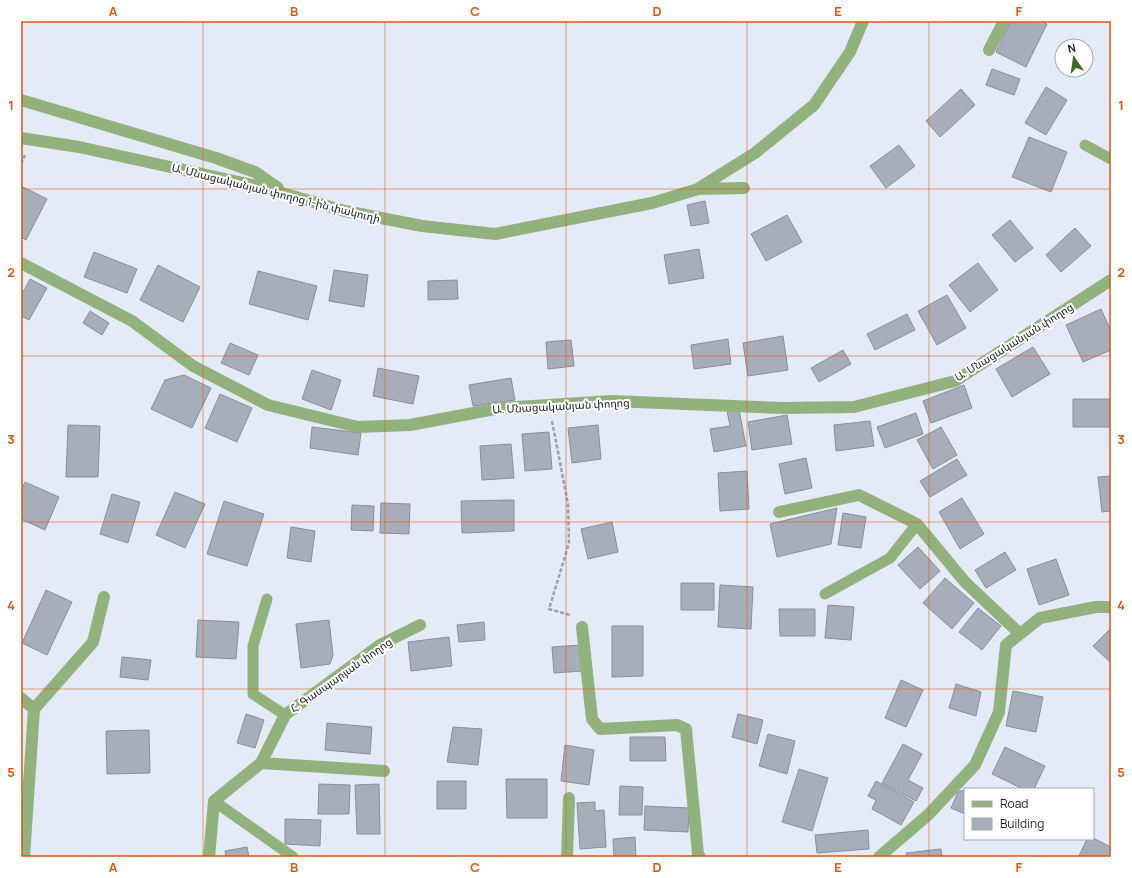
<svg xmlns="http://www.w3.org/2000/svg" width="1132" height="878" viewBox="0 0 1132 878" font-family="Manrope,'Noto Sans Armenian',sans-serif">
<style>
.building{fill:#a8adba;stroke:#888e9a}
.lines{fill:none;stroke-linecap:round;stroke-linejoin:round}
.path{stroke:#9ba0ab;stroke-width:2.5;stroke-dasharray:4 2;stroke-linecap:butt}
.lane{stroke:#92b27d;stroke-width:11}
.street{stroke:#92b27d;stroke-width:12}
.grid{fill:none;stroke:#de560d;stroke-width:1;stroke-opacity:0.55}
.labels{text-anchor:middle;stroke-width:4;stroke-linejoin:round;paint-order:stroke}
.street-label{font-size:11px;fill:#202328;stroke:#fff}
.neatline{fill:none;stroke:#de560d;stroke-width:1.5}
.grid-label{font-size:13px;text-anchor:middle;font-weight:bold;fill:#de560d}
</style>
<rect width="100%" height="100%" fill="#e4eaf8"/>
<path class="building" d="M1011 21H1041L1047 24 1026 67 996 52Z
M992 69 1020 79 1014 95 986 85Z
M1046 87 1067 100 1046 135 1025 123Z
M961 89 975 105 940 137 926 121Z
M1029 137 1067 152 1051 192 1012 177Z
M899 145 915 166 886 188 870 166Z
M21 186 47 199 26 240 21 237Z
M705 201 709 223 691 226 687 205Z
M787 215 802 242 766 261 751 234Z
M1010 220 1033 248 1015 262 992 235Z
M1075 228 1091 246 1061 272 1046 255Z
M699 249 704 278 669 284 664 255Z
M94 252 137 269 127 293 84 277Z
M978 263 998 290 970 312 949 285Z
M158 265 200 287 183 322 140 300Z
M334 270 368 275 364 307 329 301Z
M258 271 317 286 308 320 249 304Z
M30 279 47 288 29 320 21 316V289L24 291Z
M457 280 458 299 428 300V281Z
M947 295 966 328 937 345 918 311Z
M1101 309 1111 331V350L1083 362 1066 325Z
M90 311 109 323 102 335 83 323Z
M907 314 915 330 875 350 867 334Z
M783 336 788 370 748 376 743 343Z
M728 339 731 364 694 369 691 345Z
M571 340 574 366 548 369 546 342Z
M230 343 258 355 249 375 221 363Z
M1033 347 1050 374 1012 397 996 369Z
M843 350 851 364 819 382 811 368Z
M378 368 419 376 413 404 373 396Z
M312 370 341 380 331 410 302 399Z
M184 375 211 388 192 428 151 409 165 380Z
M511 378 515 400 473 406 469 385Z
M964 385 972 408 931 423 923 401Z
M220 394 252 408 237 442 205 428Z
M1073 399H1111V427H1073Z
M739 409 746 446 714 452 710 429 730 426 727 411Z
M916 413 923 434 885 448 877 427Z
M787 415 792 444 752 450 748 422Z
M870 421 874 446 836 451 834 425Z
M68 425 100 426 98 477H66Z
M598 425 601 459 572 463 568 428Z
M312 427 361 433 358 455 310 448Z
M941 427 957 455 933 469 917 440Z
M549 432 552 469 525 471 522 434Z
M511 444 514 478 482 480 480 446Z
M806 458 812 488 785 494 779 464Z
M957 459 967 475 930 497 920 481Z
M747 471 749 509 720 511 718 473Z
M1111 476V511L1102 512 1098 477Z
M25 482 59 497 45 530 21 519V491Z
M175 492 205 504 185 548 156 535Z
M112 494 140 502 128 543 100 534Z
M962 498 984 534 960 549 939 512Z
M514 500V531L462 533 461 501Z
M224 501 264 514 247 566 207 554Z
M381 503 410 504 409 534 380 533Z
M352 505 374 506 373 531 351 530Z
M837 508 831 544 777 557 770 524Z
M843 513 866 517 861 548 838 545Z
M612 522 618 552 588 559 581 529Z
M291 527 315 531 311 562 287 558Z
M918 547 940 571 920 589 898 565Z
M1005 552 1016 570 986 588 975 570Z
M1056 559 1069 595 1039 605 1027 569Z
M945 578 974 603 952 629 923 603Z
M681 583H714V610H681Z
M720 585 753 587 751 629 718 627Z
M46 590 72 602 47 655 22 643Z
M828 605 854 607 851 640 825 638Z
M978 608 1001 626 982 650 959 632Z
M779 609H815V636H780Z
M198 620 239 622 236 659 196 657Z
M329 620 333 655 330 664 301 668 296 624Z
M484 622 485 640 459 642 457 625Z
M612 626H643V676L612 677Z
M1111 628V663L1093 646Z
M449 637 452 666 411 671 408 642Z
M581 645 583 671 554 673 552 647Z
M122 657 151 660 148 680 120 677Z
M901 680 923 690 906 727 885 718Z
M956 684 981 692 976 716 949 708Z
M1013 691 1043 697 1036 732 1006 726Z
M246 714 264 720 255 748 237 743Z
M738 714 763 720 757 744 732 737Z
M327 723 372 727 370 754 325 750Z
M453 727 482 729 478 765 447 762Z
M149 730 150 773 107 774 106 731Z
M768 734 795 741 787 774 759 766Z
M630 737H665L666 761H630Z
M903 744 922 754 908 780 923 788 916 801 882 783Z
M565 745 594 750 589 785 561 781Z
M1005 747 1045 766 1034 789H1023L992 774Z
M799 769 828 778 812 831 782 822Z
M506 779H547V818H507Z
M437 781H466V809H437Z
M876 781 914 802 901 825 872 809 876 800 868 796Z
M319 784 350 785 349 814H318Z
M379 784 380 834H357L355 785Z
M620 786 643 787 642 815H619Z
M965 790V814L951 808 958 792Z
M595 802V811L604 810 606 847 580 849 577 803Z
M645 806 689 808 688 832 644 830Z
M285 819 321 820 320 846 285 844Z
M868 830 869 849 817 853 815 835Z
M635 837 636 857H614L613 839Z
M1093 838 1111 847V857L1079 856 1087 839Z
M247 847 249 857H226L225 851Z
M941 849 942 857H907L906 853Z"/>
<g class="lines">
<path class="path" d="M21 164 25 155
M552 421 568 504 569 543 549 609 570 615"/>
<path class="lane" d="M1085 145 1111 159
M825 594 890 558 917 524
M267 599 253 646V694L285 715
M214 801 293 857"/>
<path class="street" d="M989 50 1004 21
M21 100 216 158 255 172 278 188
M21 138 79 147 257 186 345 211 422 226 495 234 652 203 698 189 744 188
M699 188 755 153 814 105 850 52 863 21
M21 263 132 321 193 366 268 405 358 427 410 425 500 408 612 401 783 408 854 407 955 381 1111 280
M779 512 859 495 917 524 965 582 1020 634
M582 627 592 719 600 729 677 725 686 729 698 854 700 857
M21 698 34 709 24 857
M34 709 93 642 104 597
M261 763 384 771
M209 857 214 801 261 763 285 715 380 645 420 625
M567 857 569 798
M879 857 928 815 975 765 999 712 1006 645 1040 618 1096 607H1111"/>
</g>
<path class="grid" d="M203 21V857M385 21V857M566 21V857M747 21V857M929 21V857M21 189H1111M21 356H1111M21 522H1111M21 689H1111"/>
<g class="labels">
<g class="street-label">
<text transform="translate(276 193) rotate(14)" y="4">Ա. Մնացականյան փողոց 1-ին փակուղի</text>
<text transform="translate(1014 342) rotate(-32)" y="4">Ա. Մնացականյան փողոց</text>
<text transform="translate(561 406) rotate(-3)" y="4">Ա. Մնացականյան փողոց</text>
<text transform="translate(341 675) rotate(-35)" y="4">Հ. Գասպարյան փողոց</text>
</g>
</g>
<rect width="1132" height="878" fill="none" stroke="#ffffff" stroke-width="44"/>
<rect x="964" y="788" width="130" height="52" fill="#ffffff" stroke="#a6a7a9"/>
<rect x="972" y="801" width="20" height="6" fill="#92b27d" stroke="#a6a7a9"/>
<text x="1000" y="808" font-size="12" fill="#202328">Road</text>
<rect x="972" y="818" width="20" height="12" fill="#a8adba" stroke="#a6a7a9"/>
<text x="1000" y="828" font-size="12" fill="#202328">Building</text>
<g transform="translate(1074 58) rotate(347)"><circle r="19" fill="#ffffff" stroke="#a6a7a9"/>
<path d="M0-3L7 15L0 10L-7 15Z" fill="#416822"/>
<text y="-6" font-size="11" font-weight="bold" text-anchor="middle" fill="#202328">N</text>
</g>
<rect x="22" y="22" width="1088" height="834" class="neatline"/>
<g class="grid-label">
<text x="113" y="16">A</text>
<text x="294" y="16">B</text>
<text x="475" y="16">C</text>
<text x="657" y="16">D</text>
<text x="838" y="16">E</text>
<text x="1019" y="16">F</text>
<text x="11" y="110">1</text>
<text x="1121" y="110">1</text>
<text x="11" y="277">2</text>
<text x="1121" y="277">2</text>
<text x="11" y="444">3</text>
<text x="1121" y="444">3</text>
<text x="11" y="610">4</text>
<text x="1121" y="610">4</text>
<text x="11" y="777">5</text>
<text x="1121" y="777">5</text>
<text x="113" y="872">A</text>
<text x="294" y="872">B</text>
<text x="475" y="872">C</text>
<text x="657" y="872">D</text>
<text x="838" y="872">E</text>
<text x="1019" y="872">F</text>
</g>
</svg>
